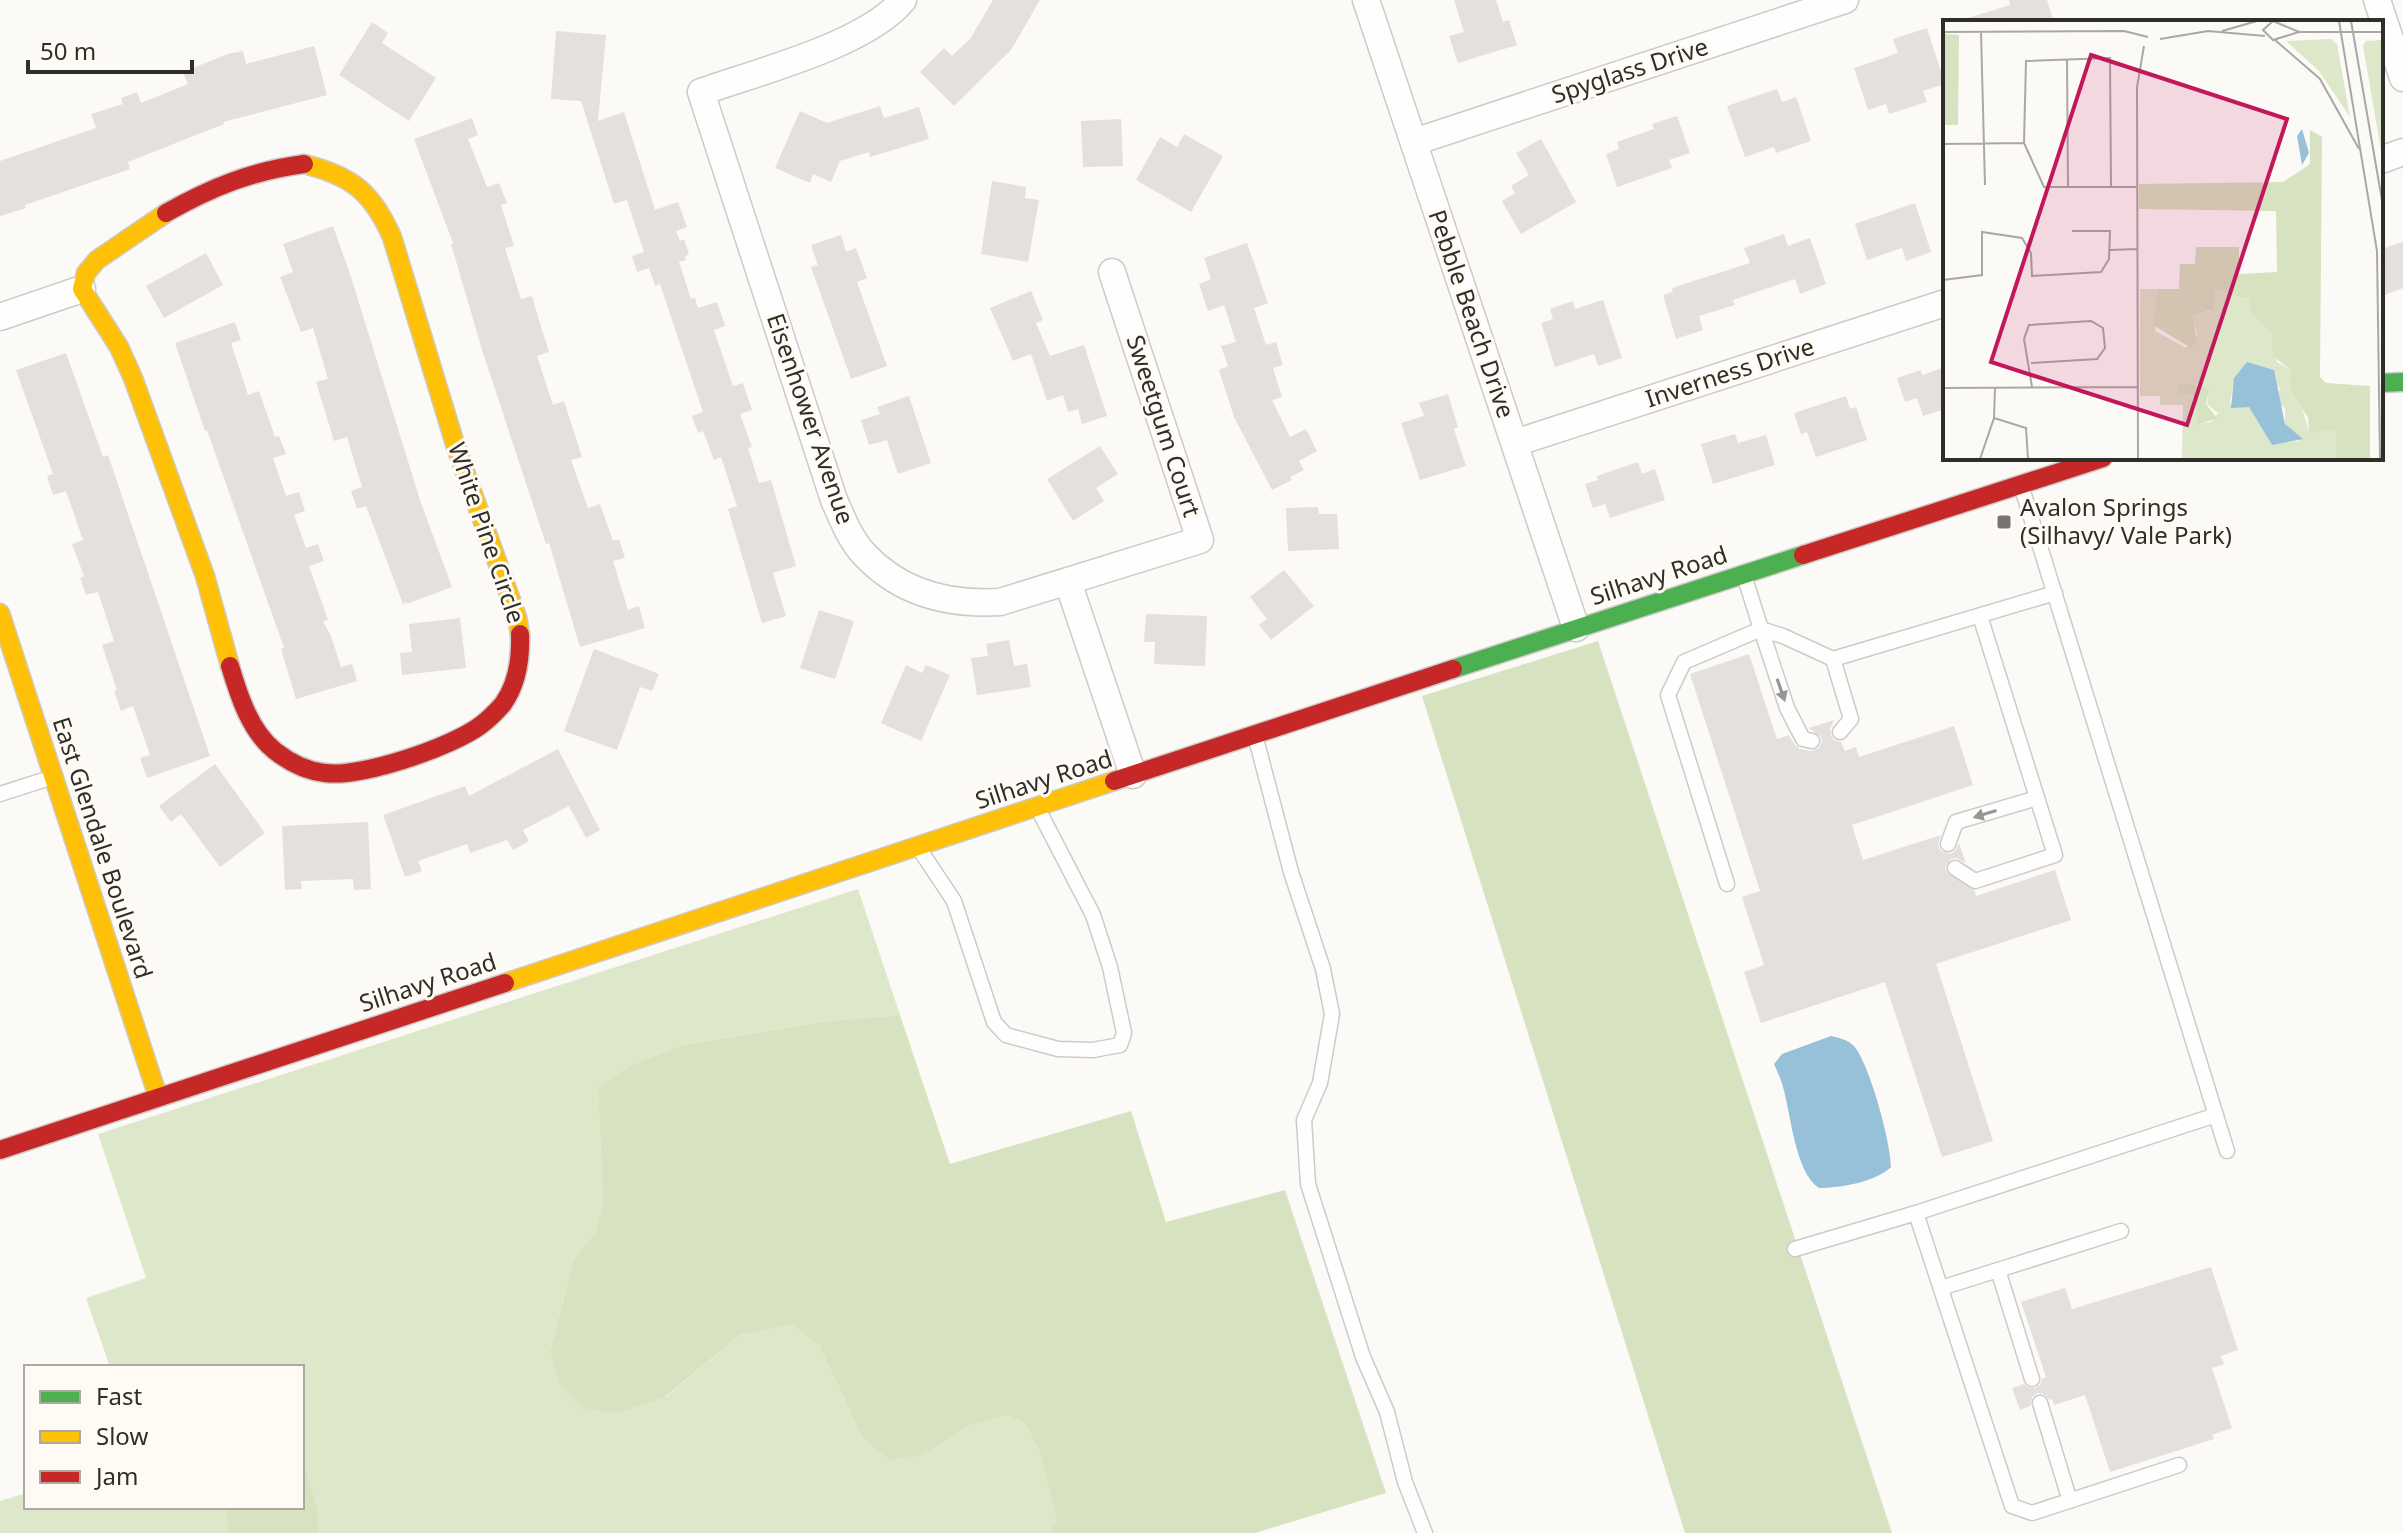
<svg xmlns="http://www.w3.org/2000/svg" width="2403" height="1533" viewBox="0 0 2403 1533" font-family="'Noto Sans',sans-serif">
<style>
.green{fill:#dde7c9}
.forest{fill:#d6e2c0}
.water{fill:#96c1d8}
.building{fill:#e3e0dd}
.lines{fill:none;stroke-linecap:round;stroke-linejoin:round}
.lane-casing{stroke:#cdcbc8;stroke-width:17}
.street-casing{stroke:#cdcbc8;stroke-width:29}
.fast-casing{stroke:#cdcbc8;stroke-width:21}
.slow-casing{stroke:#cdcbc8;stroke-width:21}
.jam-casing{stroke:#cdcbc8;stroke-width:21}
.lane{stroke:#fffefe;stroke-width:14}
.street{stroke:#fffefe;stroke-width:26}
.fast{stroke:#4caf50;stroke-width:18}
.slow{stroke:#ffc107;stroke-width:18}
.jam{stroke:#c62828;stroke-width:18}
.oneway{fill:#989694}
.poi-dot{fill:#777571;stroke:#fffbf4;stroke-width:3}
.labels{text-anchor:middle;stroke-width:6;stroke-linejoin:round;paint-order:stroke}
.street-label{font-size:24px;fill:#302e29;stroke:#fffbf4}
.poi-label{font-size:24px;fill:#302e29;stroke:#fffbf4;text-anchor:start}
.inset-road{fill:none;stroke:#aaa8a5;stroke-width:2}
.view{fill:#c2185b;fill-opacity:0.15;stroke:#c2185b;stroke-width:4}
.inset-edge{fill:none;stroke:#302e29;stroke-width:4}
</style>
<rect width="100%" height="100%" fill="#fcfaf7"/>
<path class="green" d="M858 889 900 1015 829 1021 683 1045 598 1089 603 1201 595 1232 573 1262 550 1349 558 1382 666 1397 740 1335 792 1325 819 1345 862 1437 924 1454 970 1425 1007 1415 1024 1423 1040 1452 1057 1521 1048 1533H319L318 1510 302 1457V1367H110L86 1298 146 1278 98 1134Z
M26 1493V1507H226L230 1533H0V1501Z"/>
<path class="forest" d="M1598 641 1892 1533H1685L1422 696Z
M900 1015 950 1164 1131 1111 1166 1222 1285 1190 1386 1493 1255 1533H1048L1057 1521 1040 1452 1024 1423 1007 1415 970 1425 924 1454 890 1460 862 1437 819 1345 792 1325 740 1335 665 1397 616 1413 583 1408 558 1382 550 1350 573 1262 595 1232 603 1201 598 1089 632 1066 683 1045 829 1021Z
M302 1457 318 1510 319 1533H229L226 1507H302Z"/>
<path class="water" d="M1831 1036C1840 1038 1848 1040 1854 1046 1870 1065 1891 1143 1891 1167 1876 1182 1840 1188 1819 1188 1795 1172 1791 1115 1783 1087 1781 1079 1777 1071 1774 1064L1782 1054Z"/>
<path class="building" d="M993 0H1040L1011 50 954 106 920 72 944 48 952 56 970 39Z
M1454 0H1496L1503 22 1509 20 1517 45 1458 63 1449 36 1464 32Z
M2009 0H2047L2054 22H1969L1968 18 2010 5Z
M372 22 388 33 382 43 436 78 409 121 339 75Z
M1927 28 1945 84 1923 91 1927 102 1889 114 1886 104 1868 110 1854 68 1898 53 1893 39Z
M556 31 606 35 598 121 624 112 655 210 678 202 687 227 676 231 680 241 684 239 689 254 685 256 686 260 679 262 691 299 695 298 698 308 717 302 725 326 714 330 733 386 743 383 752 410 740 414 752 447 748 448 759 483 771 480 796 566 773 573 786 616 762 623 728 509 737 506 721 457 714 460 703 431 698 433 692 416 703 412 660 284 655 286 649 268 637 272 632 256 644 252 627 200 614 204 581 101 551 99Z
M314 46 327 95 223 122 224 124 128 162 130 169 25 205 26 208 0 216V161L96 128 91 114 123 104 121 98 137 92 141 103 188 84 183 72 228 54 243 51 246 64Z
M1777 89 1782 102 1796 97 1811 141 1776 153 1774 147 1745 157 1727 106Z
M880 106 884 118 919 107 929 139 870 157 869 152 840 161 831 182 813 174 810 183 775 168 800 111 827 123Z
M1677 116 1690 153 1669 160 1672 168 1617 187 1606 154 1619 149 1617 142 1654 129 1652 124Z
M472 118 478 135 468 139 487 187 499 183 507 203 501 205 514 246 505 248 521 299 532 296 538 317 549 352 537 356 553 405 564 401 582 457 571 460 588 508 600 504 613 541 619 539 625 558 613 561 628 610 639 606 645 628 580 647 549 543 546 544 483 353 451 244 453 243 414 139Z
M1121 119 1123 166 1083 167 1081 121Z
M1184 134 1223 156 1191 212 1136 180 1160 137 1177 147Z
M1541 139 1576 202 1521 234 1502 201 1515 193 1511 186 1529 175 1516 153Z
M992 181 1026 187 1025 198 1039 200 1028 262 981 254Z
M1915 203 1931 252 1906 261 1902 248 1867 260 1855 224Z
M333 226 350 274 421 503 452 587 407 604V602L403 604 366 506 357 509 351 491 362 487 347 437 334 441 316 382 328 379 313 328 301 332 280 277 293 272 283 244Z
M1784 234 1788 246 1810 238 1826 284 1800 294 1795 279 1733 300 1735 305 1699 316 1703 330 1676 339 1663 295 1673 292 1672 288 1750 263 1744 248Z
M841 235 846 252 856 248 867 278 857 282 887 366 851 379 811 267 818 265 811 245Z
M2403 242V288L2385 295 2381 282V249Z
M1247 243 1268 303 1254 308 1266 345 1276 342 1283 365 1273 368 1282 397 1272 400 1290 437 1306 429 1317 451 1299 461 1304 470 1290 477 1292 480 1272 490 1234 417 1219 370 1228 366 1221 346 1236 342 1224 305 1208 311 1199 284 1211 279 1204 258Z
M206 253 223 285 164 318 146 286Z
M1031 291 1043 320 1036 323 1050 356 1084 345 1107 416 1082 424 1078 409 1068 412 1063 395 1047 401 1031 354 1013 361 990 308Z
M1603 300 1622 358 1598 366 1594 354 1555 367 1541 323 1553 319 1550 309 1573 301 1575 309Z
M235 322 241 340 231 343 248 395 259 391 275 437 279 436 286 454 273 458 286 496 299 492 305 511 294 515 306 548 318 544 324 561 309 566 328 620 323 621 331 636 341 667 352 664 357 681 296 699 281 649 284 648 207 430 205 431 175 343Z
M66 353 103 457 108 455 210 756 147 778 140 758 150 755 133 706 121 711 114 691 117 690 102 645 114 641 98 592 86 595 80 578 84 576 72 544 83 540 66 491 53 495 47 476 53 474 16 370Z
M1945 367V409L1923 416 1917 398 1905 402 1897 378 1921 370 1922 375Z
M1448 394 1458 427 1454 429 1466 466 1420 480 1401 423 1424 416 1419 403Z
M909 396 931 463 898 474 887 440 869 445 861 420 880 414 877 407Z
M1846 396 1850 409 1856 407 1867 440 1816 457 1807 432 1801 434 1794 413Z
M1735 434 1738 443 1766 435 1775 465 1713 484 1701 444Z
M1100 446 1118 474 1096 488 1104 501 1073 521 1047 479Z
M1638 462 1642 474 1655 469 1665 500 1610 518 1605 504 1593 508 1585 484 1598 480 1597 476Z
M1318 507 1319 514H1337L1339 549 1288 551 1286 508Z
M1284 570 1314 606 1271 640 1259 625 1267 619 1250 597Z
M819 610 854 621 835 679 800 668Z
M1146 614 1207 616 1205 666 1154 664 1155 642H1144Z
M460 618 466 668 402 675 400 653 412 652 409 624Z
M1009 640 1014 666 1027 664 1031 687 977 695 971 658 988 656 986 644Z
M594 649 659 674 652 691 640 687 617 750 564 731Z
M1749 654 1777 739 1789 735 1794 744 1800 749 1811 751 1819 748 1822 742 1821 737 1809 728 1834 720 1830 729 1831 736 1834 740 1841 742 1845 751 1856 747 1859 757 1954 726 1973 785 1852 825 1863 860 1941 835 1938 845 1941 851 1950 854 1955 851 1959 843 1966 863 1956 858 1951 859 1945 867 1947 873 1975 891 1976 896 2055 870 2071 920 1936 964 1993 1141 1942 1157 1885 982 1761 1023 1744 972 1764 965 1742 897 1760 891 1690 674Z
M906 665 922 673 926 665 950 675 921 741 881 723Z
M558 749 600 830 586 838 569 806 523 830 529 841 513 850 507 840 470 853 467 844 418 861 422 871 405 877 383 815 465 786 469 796Z
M215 764 265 833 220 867 181 814 171 822 159 806Z
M368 822 371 889 354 890 353 879 301 881 302 889 285 890 282 826Z
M2211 1267 2238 1350 2221 1356 2224 1364 2212 1368 2232 1428 2212 1435 2214 1439 2110 1472 2085 1395 2054 1405 2052 1399 2050 1400 2043 1394 2038 1393 2032 1397 2030 1406 2020 1410 2012 1388 2024 1384 2029 1388H2036L2040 1385 2042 1379 2046 1377 2021 1302 2065 1288 2072 1309Z"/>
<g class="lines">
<g class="lane-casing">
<path id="lane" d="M2021 485 2227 1151
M1744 575 1761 629 1783 636 1833 659 2055 593
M1833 659 1851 719 1840 732
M1255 735 1291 872 1323 969 1332 1014 1320 1083 1304 1120 1308 1184 1363 1357 1387 1412 1405 1482 1425 1533
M0 794 53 777
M1948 844 1956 822 2037 798
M918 847 954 901 994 1022 1006 1035 1058 1049 1093 1050 1120 1045 1124 1033 1110 967 1093 915 1037 807
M1955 868 1975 881 2055 855 1980 616
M1727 884 1668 695 1684 662 1761 629 1787 708 1803 739 1812 741
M1916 1213 2012 1506 2032 1513 2179 1465
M1795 1249 1916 1213 2216 1115
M1998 1270 2121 1231
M1941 1288 1998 1270 2032 1379
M2040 1403 2070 1501"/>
</g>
<g class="street-casing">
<path id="street" d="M903 0C866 45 757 72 701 92L834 500C842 518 850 539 864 554 900 593 949 605 1000 602L1200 540 1112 272
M1366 0 1576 628
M2377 0 2403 78
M1414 142 1845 0
M2381 160 2403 152
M0 317 82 289
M1515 443 1945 303
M1068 582 1133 775"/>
</g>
<g class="fast-casing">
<path id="fast" d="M2381 383 2403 382
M1453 669 1803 555"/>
</g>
<g class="slow-casing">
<path id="slow" d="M304 164C352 176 372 192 392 237L455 444 517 617 520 634
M166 213 97 260 86 273 82 289 119 347 133 378 205 576 230 666
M0 613 158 1097
M505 983 1114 781"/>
</g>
<g class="jam-casing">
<path id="jam" d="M166 213C212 187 252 171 304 164
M1803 555 2103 458
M230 666C239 696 250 731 275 751 289 762 307 771 325 773 361 778 452 747 481 725 489 719 496 712 503 704 518 683 521 659 520 634
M1114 781 1453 669
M0 1150 505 983"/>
</g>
<use href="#lane" class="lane"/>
<use href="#street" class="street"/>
<use href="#fast" class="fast"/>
<use href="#slow" class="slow"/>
<use href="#jam" class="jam"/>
</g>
<defs><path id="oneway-solid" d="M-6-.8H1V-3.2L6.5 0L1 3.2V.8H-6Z" transform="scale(2)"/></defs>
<g class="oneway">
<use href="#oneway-solid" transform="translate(1781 690) rotate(71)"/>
<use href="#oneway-solid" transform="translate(1985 814) rotate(163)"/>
</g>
<rect class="poi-dot" x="1996" y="514" width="16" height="16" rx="4"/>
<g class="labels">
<g class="street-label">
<text transform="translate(1630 71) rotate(-18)" y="8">Spyglass Drive</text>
<text transform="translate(1471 314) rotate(71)" y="8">Pebble Beach Drive</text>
<text transform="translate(1730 373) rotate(-18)" y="8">Inverness Drive</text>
<text transform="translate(810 419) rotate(71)" y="8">Eisenhower Avenue</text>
<text transform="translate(1163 426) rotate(72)" y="8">Sweetgum Court</text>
<text transform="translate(486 533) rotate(71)" y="8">White Pine Circle</text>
<text transform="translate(1659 576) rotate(-18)" y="8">Silhavy Road</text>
<text transform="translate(1044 780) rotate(-18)" y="8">Silhavy Road</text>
<text transform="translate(102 848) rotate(72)" y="8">East Glendale Boulevard</text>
<text transform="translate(428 983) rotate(-18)" y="8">Silhavy Road</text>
</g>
<g class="poi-label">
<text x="2020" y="516">Avalon Springs<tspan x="2020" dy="28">(Silhavy/ Vale Park)</tspan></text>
</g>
</g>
<g transform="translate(1943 20)">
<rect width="440" height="440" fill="#fcfaf7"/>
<path d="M388 19 394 24 407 97 376 51 343 21ZM440 20V142L420 26 423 21ZM197 269H215L212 311 243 328 254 315 250 296 267 291 272 270 305 279 308 294 329 314 334 342 348 350 366 412 393 408V439H239L240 385H217V376H197ZM302 346 337 368 333 379 342 389V404L356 421 328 423 306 387 287 383 292 356ZM254 364 266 371 264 384 275 393 268 402 254 404Z" fill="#dde7c9" fill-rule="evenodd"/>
<path d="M0 14 16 15 15 105H0ZM367 110 379 117 377 357 383 363 427 366V439H393V409L366 413 365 398 347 367 348 350 330 336 329 314 308 294 305 279 272 270 271 289 250 296 254 322 248 328 210 305 215 269H236L237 244H252L253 227H296V254L334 252 333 191 196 189V164L340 162 367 144ZM236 364 261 366 266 371 263 384 274 398 254 405 253 376 236 373Z" fill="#d6e2c0"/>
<path d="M359 109 366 133 359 145 354 116ZM304 342 331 350 342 404 360 419 329 425 306 387 288 388 291 358Z" fill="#96c1d8"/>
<path class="inset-road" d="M396 1 434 231 437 439M408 1 440 186M279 11 314 1M0 12 181 11 205 17M38 12 42 165M356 12 330 20 320 10 330 1 356 12H440M217 19 265 11 322 16M332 20 377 59 416 129M124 39 125 167M0 124 81 123M168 167 167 38 83 41 81 123 101 167H194M167 230 194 229M0 260 39 255V212L79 218 88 233 89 256 158 252 166 239 167 211H129M88 343 154 339 162 328 160 308 148 301 86 305 81 319 89 367M0 368 195 367M51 398 83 408 85 439M37 439 51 398 52 368M195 439 194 67 201 26"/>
<path class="view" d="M148 35 344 99 244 405 48 342Z"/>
<rect width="440" height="440" class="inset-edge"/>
</g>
<rect x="24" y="1365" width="280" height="144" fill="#fffbf4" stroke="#aca9a3" stroke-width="2"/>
<rect x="40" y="1391" width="40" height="12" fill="#4caf50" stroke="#aca9a3" stroke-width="2"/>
<text x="96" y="1405" font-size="24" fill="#302e29">Fast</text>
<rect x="40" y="1431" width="40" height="12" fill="#ffc107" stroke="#aca9a3" stroke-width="2"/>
<text x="96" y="1445" font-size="24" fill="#302e29">Slow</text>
<rect x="40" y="1471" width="40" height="12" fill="#c62828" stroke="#aca9a3" stroke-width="2"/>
<text x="96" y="1485" font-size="24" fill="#302e29">Jam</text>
<path d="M28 60v12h164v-12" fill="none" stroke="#302e29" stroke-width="4"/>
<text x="40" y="60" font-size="24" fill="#302e29" stroke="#fffbf4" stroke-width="6" paint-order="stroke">50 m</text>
</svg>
